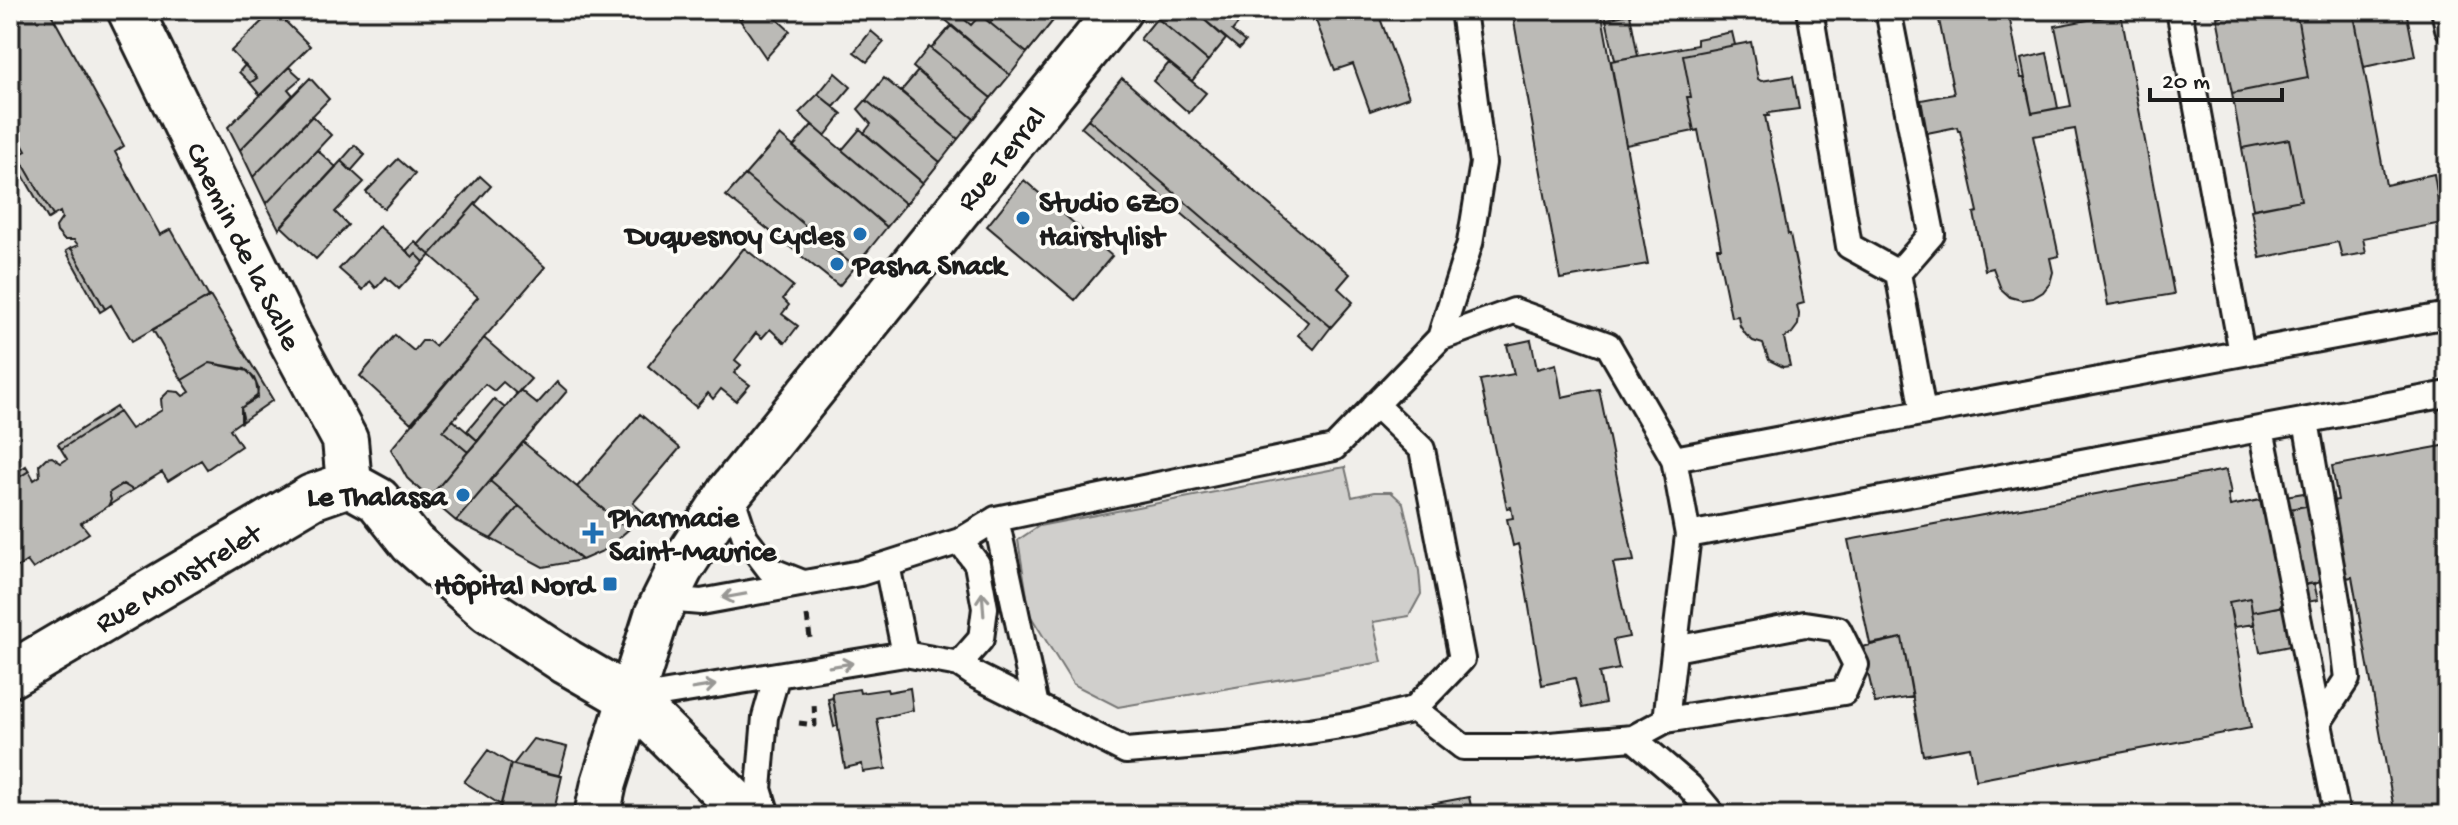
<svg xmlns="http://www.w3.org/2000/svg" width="2458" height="825" viewBox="0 0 2458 825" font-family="'Gochi Hand',sans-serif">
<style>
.green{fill:#d0cfcc;stroke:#767674;stroke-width:2}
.building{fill:#bbbab6;stroke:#1c1c1c;stroke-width:2}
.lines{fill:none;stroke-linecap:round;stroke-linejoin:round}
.lane-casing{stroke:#1c1c1c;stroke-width:30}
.street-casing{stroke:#1c1c1c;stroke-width:50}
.secondary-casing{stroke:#1c1c1c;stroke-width:50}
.path{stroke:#1c1c1c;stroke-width:5;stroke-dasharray:8 6;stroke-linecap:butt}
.lane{stroke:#fdfcf7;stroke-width:24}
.street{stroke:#fdfcf7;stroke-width:44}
.secondary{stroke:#fdfcf7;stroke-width:44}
.oneway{stroke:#989794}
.poi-dot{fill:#1f6fb2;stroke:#fdfcf7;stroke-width:3}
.labels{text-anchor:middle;stroke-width:7;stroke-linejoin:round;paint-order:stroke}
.street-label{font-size:30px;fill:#1c1c1c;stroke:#fdfcf7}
.poi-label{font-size:30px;font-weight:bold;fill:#1c1c1c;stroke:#fdfcf7;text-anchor:start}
</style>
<rect width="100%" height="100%" fill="#f0eeea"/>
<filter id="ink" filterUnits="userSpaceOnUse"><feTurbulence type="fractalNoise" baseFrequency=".0125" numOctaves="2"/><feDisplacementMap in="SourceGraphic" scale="16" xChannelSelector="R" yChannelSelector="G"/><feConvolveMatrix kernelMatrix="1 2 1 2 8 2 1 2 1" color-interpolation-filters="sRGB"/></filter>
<g filter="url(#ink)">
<path class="green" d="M1345 467 1352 497 1374 492H1391L1403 503 1419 571 1421 594 1409 616 1373 622 1382 662 1118 707 1073 684 1030 615 1018 540 1039 526Z"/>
<path class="building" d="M10 10H35L36 13 49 10 124 146 115 152 160 235 171 229 209 297 132 341 111 305 105 309 71 248 78 245 74 240H64L57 232 56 227 62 218 60 212 53 216 18 155 26 151 10 123Z
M274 10 310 46 260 95 250 83 257 78 231 51Z
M733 10H749L740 20Z
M749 10H767L790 31 766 58 740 20Z
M909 10H927L919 19Z
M948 10H954L971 25 980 15 1027 53 1010 75 942 17Z
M975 10H1000L990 23Z
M1000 10H1058L1060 12 1027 53 990 23Z
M1163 10H1193L1226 39 1208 61 1157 18Z
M1193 10H1235L1244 17 1232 31 1245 42 1239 49Z
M1321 10H1377L1409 97 1370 111 1353 64 1335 70 1313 13Z
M1512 10H1601L1648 264 1560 279Z
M1937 10H2008L2021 78H2024L2032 113 2071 106 2055 26 2121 14 2174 294 2108 305 2075 129 2033 136 2059 256 2050 258 2053 272 2050 283 2043 292 2033 298 2021 300 2010 297 2001 289 1993 268 1985 270 1974 213 1978 212 1960 131H1958L1957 127 1927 133 1921 100 1954 94Z
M2248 10H2296L2308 78 2232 93 2217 17Z
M2296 10H2353L2386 185 2434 174 2442 223 2363 238 2366 253 2342 257 2338 242 2260 258 2251 210 2301 200 2289 139 2242 148 2232 93 2308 78Z
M2353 10H2406L2415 56 2364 67Z
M1630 14 1638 56 1615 60 1606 19Z
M1157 18 1208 61 1192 81 1140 39Z
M951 26 1010 75 991 98 931 49Z
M871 31 884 42 867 62 854 52Z
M1732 32 1735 45 1683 55 1691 97H1687L1694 131 1626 145 1611 61 1697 45V39Z
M1751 42 1758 79 1761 81 1793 76 1799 109 1768 113 1769 116H1765L1788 234H1790L1804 303 1797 305 1799 314 1798 325 1792 333 1784 338 1790 366 1783 367 1769 360 1763 344 1753 341 1746 335 1740 326 1738 316 1731 317 1717 248H1721L1698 130 1694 131 1687 97H1691L1683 55Z
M929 47 991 98 974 119 913 67Z
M2047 53 2058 108 2032 113 2021 59Z
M1169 63 1206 93 1189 113 1153 81Z
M245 65 257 78 250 83 239 72Z
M289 67 301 78 288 89 293 95 240 150 228 127Z
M918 71 974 119 958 139 901 91Z
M835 73 851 87 834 107 818 94Z
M310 78 329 99 253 177 240 150Z
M884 78 958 139 940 162 866 100Z
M1122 78 1350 274 1338 288 1353 302 1331 327 1088 119Z
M818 94 842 114 825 136 799 113Z
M866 100 940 162 923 183 864 133 871 124 858 109Z
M312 116 331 135 266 204 253 177Z
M1088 119 1331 327 1314 349 1298 335 1308 322 1081 127Z
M812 125 906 204 887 227 793 147Z
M860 129 923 183 906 204 842 150Z
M780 135 887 227 855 267 745 175Z
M2289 139 2301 200 2253 209 2242 148Z
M355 145 365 155 351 171 341 161Z
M317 150 336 167 279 229 266 204Z
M18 155 53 216 48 219 13 158Z
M398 159 415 174 384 209 366 192Z
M341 161 364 182 335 212 348 225 316 259 281 226Z
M745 175 855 267 839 286 726 196Z
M480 176 491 186 430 255 418 245Z
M1024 180 1112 256 1075 300 987 226Z
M475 204 545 267 411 423 360 376 395 335 414 351 422 341H429L435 346 478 297 430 255Z
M379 226 413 257 416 254 424 262 399 289 386 277 376 288 370 281 363 290 339 269Z
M415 242 430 255 424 262 416 254 413 257 406 251Z
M71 248 105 309 100 312 66 251Z
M744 248 793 286 783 299 789 305 782 314 798 326 785 343 770 329 762 338 756 333 735 360 741 365 734 373 750 385 736 401 721 389 713 399 708 393 696 407 648 366Z
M210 296 273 400 240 423 243 417 241 408 258 395 256 383 248 371 210 363 182 380 153 330Z
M484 338 531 379 517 394 503 382 494 391 485 384 443 431 468 452 429 498 407 478 391 449Z
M1531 340 1537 369 1556 364 1562 397 1599 389 1634 561 1613 563 1629 637 1613 640 1619 669 1599 673 1605 703 1582 708 1575 678 1542 685 1520 553 1518 544 1513 546 1507 519 1513 518 1511 507 1507 508 1480 380 1514 374 1507 345Z
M210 363 245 369 254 378 258 388 257 398 241 408V421L230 429 241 446 207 469 201 460 168 481 162 472 133 490 123 484 109 493 111 500 108 506 81 523 89 533 33 569 27 561 10 572V483L29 471 34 480 40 476 39 465 46 458 52 457 61 463 67 459 61 449 119 412 131 429 162 410 161 399 169 391 179 392 183 396 190 392 182 380Z
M557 382 567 391 456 521 429 498 520 390 537 404Z
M494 399 505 408 478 441 467 431Z
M116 407 119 412 61 449 58 444Z
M640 414 680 448 633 503 644 513 628 530 577 487Z
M453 420 478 441 468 452 443 431Z
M523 442 577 487 628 530 605 550 582 560 490 481Z
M2448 445V815H2395L2352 577 2281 589 2285 606 2252 612 2250 598 2229 602 2251 728 1976 780 1970 747 1923 755 1902 638 1870 644 1848 540 2226 470 2231 494H2228L2230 506 2260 500 2263 514 2338 500 2332 466Z
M26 466 29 471 10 483V476Z
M490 481 519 506 491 539 456 521Z
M123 484 133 490 108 506 111 500 109 493Z
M2304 493 2306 506 2263 514 2260 500Z
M519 506 582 560 543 567 491 539Z
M2314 583 2318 600 2285 606 2281 589Z
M2250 598 2254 624 2234 627 2229 602Z
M2283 606 2290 646 2260 652 2252 612Z
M1902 638 1913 697 1875 703 1862 647Z
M910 688 913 710 877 719 886 769 863 772 862 764 845 768 832 693 859 689 860 693 887 689 888 692Z
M833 698 838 725 834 727 828 699Z
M533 739 567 747 559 776 513 765Z
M488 750 511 764 501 805 464 782Z
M511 764 562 776 553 815H498Z
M1469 797 1473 815H1393L1392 811Z"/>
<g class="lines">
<g class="lane-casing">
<path id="lane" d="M1810 10 1849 246 1898 273
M1888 10 1932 234 1898 273 1923 412
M2179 10 2242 353
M2444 10 2448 28
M1440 338 1470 243 1483 163 1463 10
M1375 404 1422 449 1462 659 1414 709
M2306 421 2339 612 2347 679 2320 720
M2261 429 2337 815
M1674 459 2448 315
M730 492 745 537 770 570 803 583
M996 519 1036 706
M1688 535 2448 394
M887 565 905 654
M665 599 701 602 860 573 960 541 996 519 1334 448 1440 338 1514 311 1608 345 1674 459 1688 535 1666 720 1633 738
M959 664 981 639 985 608 977 564 960 541
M631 699 905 654 959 664 977 676 1126 751 1237 742 1354 724 1414 709 1463 747H1526L1633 738 1689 786 1713 815
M1666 720 1844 692 1856 665 1838 629 1805 624 1675 649
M767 815 759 789 765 717 777 675"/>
</g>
<g class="street-casing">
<g id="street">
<path id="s1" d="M130 10 289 336 345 440 349 484"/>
<path d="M349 484 378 500 412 543 488 610 567 662 631 699 748 815"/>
<path id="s2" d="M10 675 312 497 349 484"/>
</g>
</g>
<g class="secondary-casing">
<g id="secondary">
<path id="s3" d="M597 815 604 783 657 615 680 569 730 492 1119 10"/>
</g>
</g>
<path class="path" d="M807 616 810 638
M799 723 815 725 814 703"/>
<use href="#lane" class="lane"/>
<use href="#street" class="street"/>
<use href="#secondary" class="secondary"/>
</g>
<defs><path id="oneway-shaft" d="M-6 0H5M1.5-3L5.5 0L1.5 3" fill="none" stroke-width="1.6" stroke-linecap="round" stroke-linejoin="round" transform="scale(2)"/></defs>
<g class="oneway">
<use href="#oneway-shaft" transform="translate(734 596) rotate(170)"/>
<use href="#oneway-shaft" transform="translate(983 604) rotate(-94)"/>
<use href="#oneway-shaft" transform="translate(841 665) rotate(-9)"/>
<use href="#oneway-shaft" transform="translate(704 687) rotate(-9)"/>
</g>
</g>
<g class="poi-dot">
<circle cx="1023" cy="218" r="8"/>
<circle cx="860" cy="234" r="8"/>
<circle cx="837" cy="264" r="8"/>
<circle cx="463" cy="495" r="8"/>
<path d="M589 521h8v8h8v8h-8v8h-8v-8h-8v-8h8z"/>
<rect x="602" y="576" width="16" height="16" rx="4"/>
</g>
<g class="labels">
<g class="street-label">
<text dy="10" stroke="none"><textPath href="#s3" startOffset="782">Rue Terral</textPath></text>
<text dy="10" stroke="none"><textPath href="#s1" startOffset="262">Chemin de la Salle</textPath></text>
<text dy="10" stroke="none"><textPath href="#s2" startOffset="194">Rue Monstrelet</textPath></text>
</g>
<g class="poi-label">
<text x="1039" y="211">Studio 6ZO<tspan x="1039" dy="34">Hairstylist</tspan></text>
<text x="844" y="244" text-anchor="end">Duquesnoy Cycles</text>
<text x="853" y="274">Pasha Snack</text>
<text x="447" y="505" text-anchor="end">Le Thalassa</text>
<text x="609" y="526">Pharmacie<tspan x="609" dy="34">Saint-Maurice</tspan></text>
<text x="594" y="594" text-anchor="end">Hôpital Nord</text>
</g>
</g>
<rect width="2458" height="825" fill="none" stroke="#fdfcf7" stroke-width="40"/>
<rect x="20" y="20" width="2418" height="785" fill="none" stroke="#1c1c1c" stroke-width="3" filter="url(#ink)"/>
<path d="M2150 88v12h132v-12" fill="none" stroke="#1c1c1c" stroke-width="4"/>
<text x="2162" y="88" font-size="24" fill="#1c1c1c" stroke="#fdfcf7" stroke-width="6" paint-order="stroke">20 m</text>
</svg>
